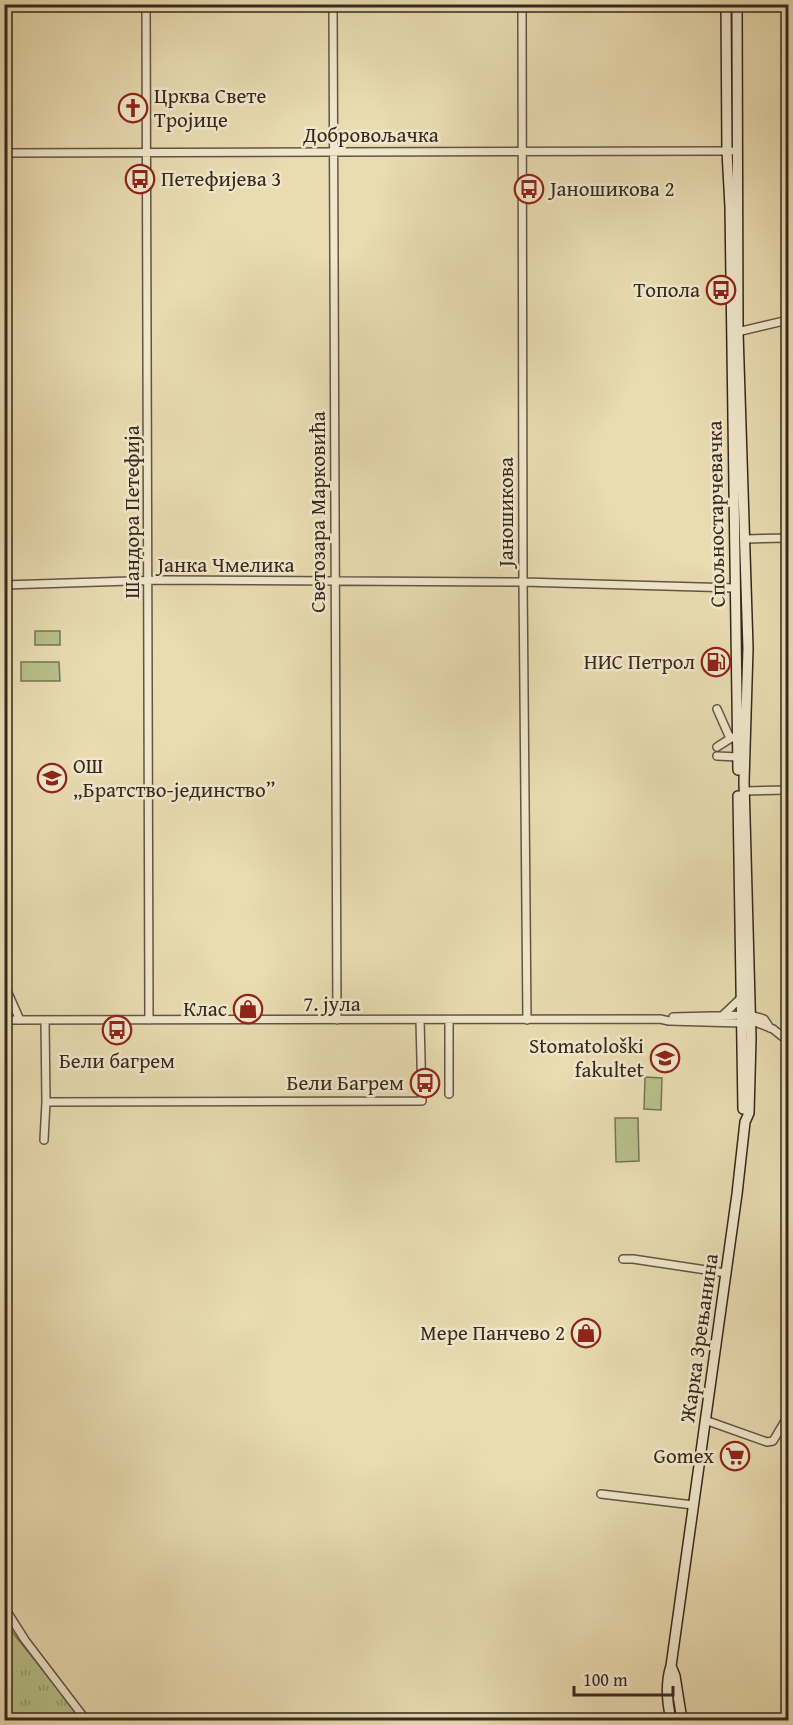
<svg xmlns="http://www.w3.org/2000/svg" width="793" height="1725" viewBox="0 0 793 1725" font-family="'Gentium Book Plus',serif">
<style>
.green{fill:#b7c08b;stroke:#777455;stroke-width:1.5}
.park{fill:url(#park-tufts);stroke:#777455;stroke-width:1.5}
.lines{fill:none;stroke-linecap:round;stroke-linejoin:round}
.street-casing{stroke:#645444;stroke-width:10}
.secondary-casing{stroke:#37271f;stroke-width:12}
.street{stroke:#f1e8cc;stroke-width:7}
.secondary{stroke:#f1e8cc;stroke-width:9}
.rail-casing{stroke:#37271f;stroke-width:4.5}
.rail{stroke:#f1e8cc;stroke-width:2;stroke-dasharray:7;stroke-linecap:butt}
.labels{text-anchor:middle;stroke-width:5;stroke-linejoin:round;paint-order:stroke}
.poi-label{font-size:21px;fill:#37271f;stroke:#f1e8cc;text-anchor:end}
.street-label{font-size:21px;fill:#37271f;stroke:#f1e8cc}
</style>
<defs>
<pattern id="park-tufts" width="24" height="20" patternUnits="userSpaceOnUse" patternTransform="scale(1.5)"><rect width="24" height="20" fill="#b7c08b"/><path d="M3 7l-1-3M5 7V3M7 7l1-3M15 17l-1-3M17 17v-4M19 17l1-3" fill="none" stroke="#969c71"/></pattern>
</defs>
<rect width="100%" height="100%" fill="#e9dcb1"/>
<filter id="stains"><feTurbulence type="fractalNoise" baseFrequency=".00333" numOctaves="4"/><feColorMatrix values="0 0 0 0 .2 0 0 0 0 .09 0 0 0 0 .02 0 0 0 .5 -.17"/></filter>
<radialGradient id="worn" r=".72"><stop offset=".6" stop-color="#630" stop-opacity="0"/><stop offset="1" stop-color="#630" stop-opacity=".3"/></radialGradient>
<path class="green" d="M35 631H60V645H35Z
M21 662H59L60 681H21Z
M645 1077 662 1078 661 1110 644 1109Z
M615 1118H638L639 1161 616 1162Z"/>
<path class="park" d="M5 1623 83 1720H5Z"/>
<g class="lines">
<g class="street-casing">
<path id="street" d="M146 4 149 1020
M333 4 337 1020
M522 4 523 582 527 1020
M4 153 731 151
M733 333 788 320
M746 539 788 538
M4 585 162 580 523 582 735 588
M717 709 729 736 738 740
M717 747 731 738
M717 756 738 757
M745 791 788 790
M4 984 20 1020
M722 1016 741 998
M673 1017 750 1015 764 1019 770 1028
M4 1020 660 1019 669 1021 741 1023 755 1022 773 1029 788 1041
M449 1020V1094
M46 1102 422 1101 420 1020
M44 1140 46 1102 45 1020
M623 1259H633L726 1273
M705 1420 767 1442 773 1441 788 1416
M601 1494 693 1505
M4 1607 25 1640 86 1720"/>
</g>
<g class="secondary-casing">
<path id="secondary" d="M726 4 727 151 730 207 738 770
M738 796 743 1109
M671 1666 675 1676 682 1720
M671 1720C667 1702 665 1684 671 1666L737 1194 745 1122 749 1113 751 1038 744 782 748 648 738 332 737 4"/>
</g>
<use href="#street" class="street"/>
<use href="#secondary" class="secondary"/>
<g class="rail-casing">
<path id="rail" d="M773 1720 788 1711"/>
</g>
<use href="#rail" class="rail"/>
</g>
<defs>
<g id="church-ring" transform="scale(1.5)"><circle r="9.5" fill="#f1e8cc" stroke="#8f2418" stroke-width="1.5"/><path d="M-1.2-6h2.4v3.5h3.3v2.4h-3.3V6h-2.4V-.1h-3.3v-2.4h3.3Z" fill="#8f2418"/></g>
<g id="bus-ring" transform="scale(1.5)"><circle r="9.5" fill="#f1e8cc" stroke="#8f2418" stroke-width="1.5"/><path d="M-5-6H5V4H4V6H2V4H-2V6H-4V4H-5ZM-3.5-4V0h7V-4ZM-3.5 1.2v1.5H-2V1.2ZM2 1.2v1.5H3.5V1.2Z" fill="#8f2418"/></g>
<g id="fuel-ring" transform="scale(1.5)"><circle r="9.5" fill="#f1e8cc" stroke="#8f2418" stroke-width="1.5"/><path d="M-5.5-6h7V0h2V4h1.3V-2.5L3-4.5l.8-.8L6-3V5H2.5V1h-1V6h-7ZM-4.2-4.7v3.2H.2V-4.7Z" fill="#8f2418"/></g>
<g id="school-ring" transform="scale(1.5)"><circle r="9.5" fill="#f1e8cc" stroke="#8f2418" stroke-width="1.5"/><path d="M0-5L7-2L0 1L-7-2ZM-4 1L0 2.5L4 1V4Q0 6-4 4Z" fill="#8f2418"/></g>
<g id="shop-ring" transform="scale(1.5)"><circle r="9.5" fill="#f1e8cc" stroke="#8f2418" stroke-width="1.5"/><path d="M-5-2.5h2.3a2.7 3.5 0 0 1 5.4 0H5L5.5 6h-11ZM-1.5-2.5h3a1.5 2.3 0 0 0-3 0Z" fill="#8f2418"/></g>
<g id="university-ring" transform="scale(1.5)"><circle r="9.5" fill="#f1e8cc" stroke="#8f2418" stroke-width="1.5"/><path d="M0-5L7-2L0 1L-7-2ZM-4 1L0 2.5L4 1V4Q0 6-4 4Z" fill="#8f2418"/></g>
<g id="supermarket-ring" transform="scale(1.5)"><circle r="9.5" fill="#f1e8cc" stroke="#8f2418" stroke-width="1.5"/><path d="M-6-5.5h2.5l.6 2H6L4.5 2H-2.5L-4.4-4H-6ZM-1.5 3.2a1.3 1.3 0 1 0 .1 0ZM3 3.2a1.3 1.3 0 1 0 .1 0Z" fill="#8f2418"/></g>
</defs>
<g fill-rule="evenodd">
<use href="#church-ring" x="133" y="108"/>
<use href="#bus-ring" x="140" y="179"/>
<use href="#bus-ring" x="529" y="189"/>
<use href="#bus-ring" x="721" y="290"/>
<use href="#fuel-ring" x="716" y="662"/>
<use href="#school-ring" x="52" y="778"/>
<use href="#shop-ring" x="248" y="1009"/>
<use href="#bus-ring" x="117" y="1030"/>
<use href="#university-ring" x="665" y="1058"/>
<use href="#bus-ring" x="425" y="1083"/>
<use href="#shop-ring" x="586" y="1333"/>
<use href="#supermarket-ring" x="735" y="1456"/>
</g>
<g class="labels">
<g class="poi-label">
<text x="154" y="103" text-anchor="start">Црква Свете<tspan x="154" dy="24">Тројице</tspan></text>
<text x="161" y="186" text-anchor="start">Петефијева 3</text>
<text x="550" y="196" text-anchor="start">Јаношикова 2</text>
<text x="700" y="297">Топола</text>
<text x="695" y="669">НИС Петрол</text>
<text x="73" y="773" text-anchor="start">ОШ<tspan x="73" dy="24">„Братство-јединство”</tspan></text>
<text x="227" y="1016">Клас</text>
<text x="644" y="1053">Stomatološki<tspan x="644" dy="24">fakultet</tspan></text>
<text x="117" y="1068" text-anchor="middle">Бели багрем</text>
<text x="404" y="1090">Бели Багрем</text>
<text x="565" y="1340">Мере Панчево 2</text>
<text x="714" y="1463">Gomex</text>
</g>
<g class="street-label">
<text x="371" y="142">Добровољачка</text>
<text transform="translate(132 512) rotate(-90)" y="7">Шандора Петефија</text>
<text transform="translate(318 512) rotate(-90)" y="7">Светозара Марковића</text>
<text transform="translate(506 512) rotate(-90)" y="7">Јаношикова</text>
<text transform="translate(716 514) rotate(-91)" y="7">Спољностарчевачка</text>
<text x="226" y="572">Јанка Чмелика</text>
<text x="332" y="1011">7. јула</text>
<text transform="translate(699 1338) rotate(-82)" y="7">Жарка Зрењанина</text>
</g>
</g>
<rect width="793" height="1725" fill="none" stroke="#e9dcb1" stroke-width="24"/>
<rect x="6" y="6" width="781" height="1713" fill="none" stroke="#37271f" stroke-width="3"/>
<rect x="12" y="12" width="769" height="1701" fill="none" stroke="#37271f" stroke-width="1.5"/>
<path d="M574 1686v9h99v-9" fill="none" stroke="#37271f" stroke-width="3"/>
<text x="583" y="1686" font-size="18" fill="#37271f" stroke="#f1e8cc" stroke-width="4.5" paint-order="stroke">100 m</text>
<rect width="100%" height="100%" filter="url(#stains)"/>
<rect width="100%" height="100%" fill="url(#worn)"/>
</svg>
